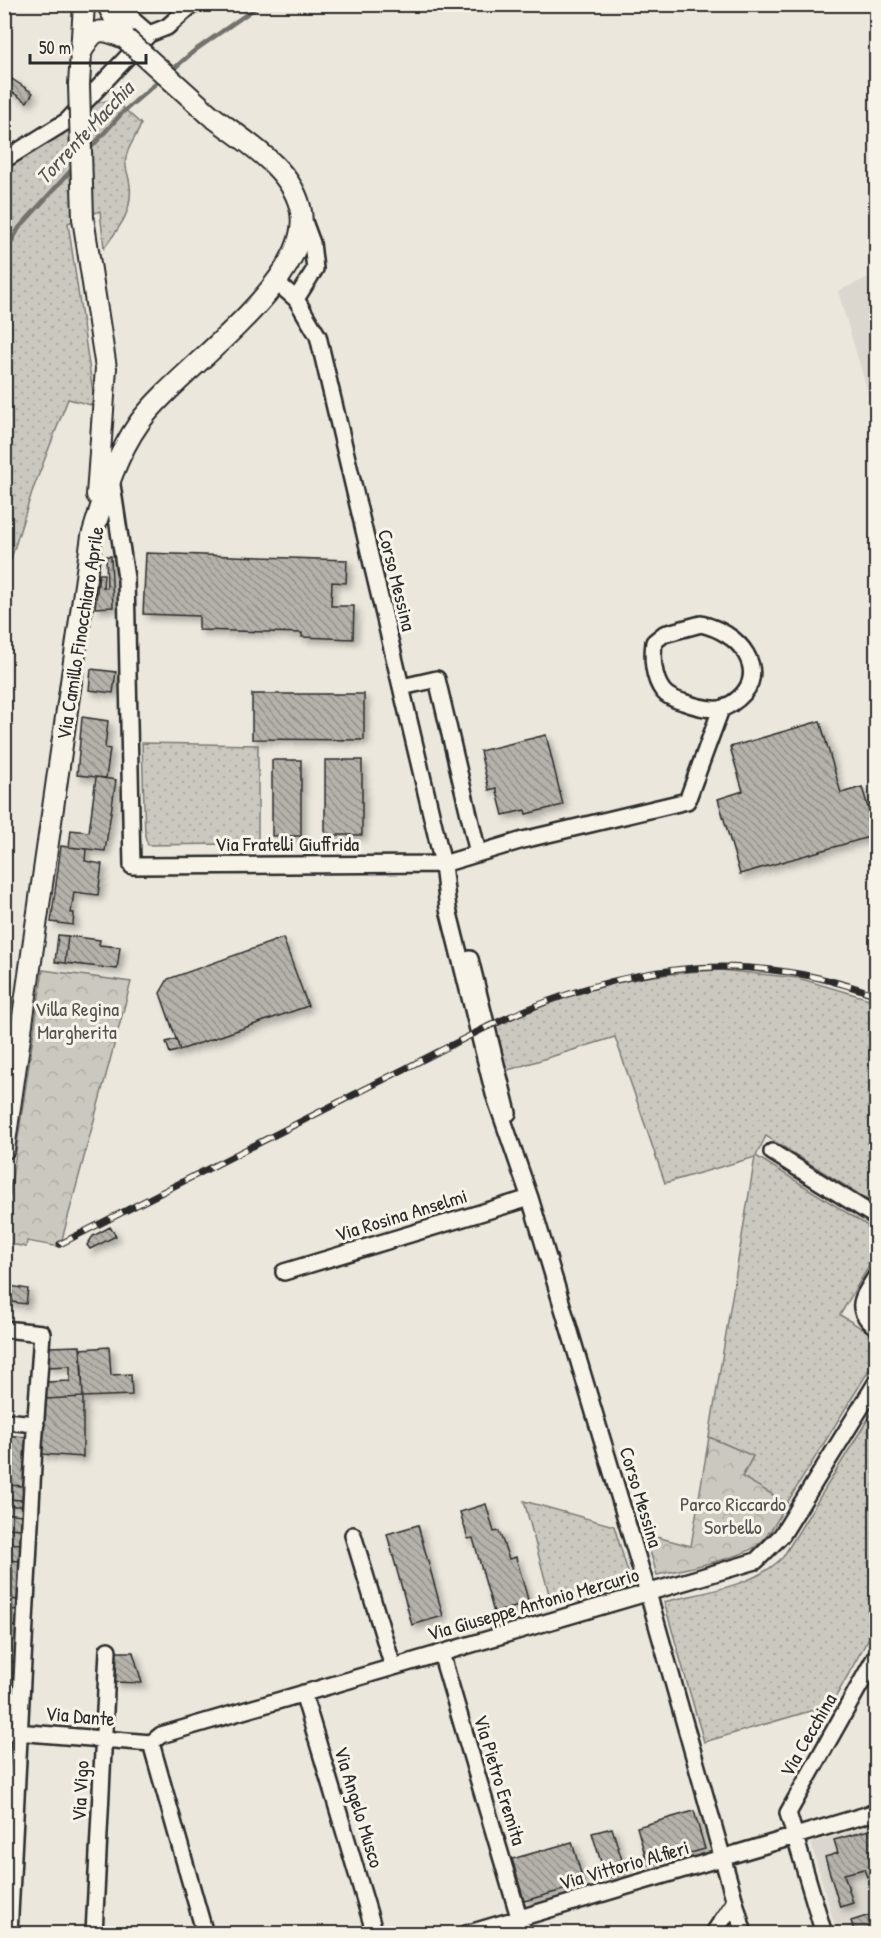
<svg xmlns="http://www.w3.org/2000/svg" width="881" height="1938" viewBox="0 0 881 1938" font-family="'Patrick Hand',sans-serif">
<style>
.built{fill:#dbd7ce}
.grass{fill:url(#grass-dots);stroke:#7b7a75;stroke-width:1.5}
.park{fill:url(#park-crowns);stroke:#7b7a75;stroke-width:1.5}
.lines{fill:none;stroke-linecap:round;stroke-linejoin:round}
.stream{stroke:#72716c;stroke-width:4.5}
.building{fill:url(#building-back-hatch);stroke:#2b2b2b;stroke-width:1.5;filter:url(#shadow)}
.minor-casing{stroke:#2b2b2b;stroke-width:20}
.major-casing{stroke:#2b2b2b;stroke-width:24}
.minor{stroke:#f7f3e8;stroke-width:15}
.major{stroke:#f7f3e8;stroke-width:20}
.rail-casing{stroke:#2b2b2b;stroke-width:7}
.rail{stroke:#f7f3e8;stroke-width:4.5;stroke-dasharray:14;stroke-linecap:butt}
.major-bridge-casing{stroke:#2b2b2b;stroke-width:24;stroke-linecap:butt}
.major-bridge{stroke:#f7f3e8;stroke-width:20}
.labels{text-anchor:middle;stroke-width:6;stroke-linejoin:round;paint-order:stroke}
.street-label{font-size:20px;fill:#2b2b2b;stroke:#f7f3e8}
.park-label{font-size:20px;fill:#535250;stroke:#f7f3e8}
.water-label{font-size:21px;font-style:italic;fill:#555451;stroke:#f7f3e8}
</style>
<defs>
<pattern id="grass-dots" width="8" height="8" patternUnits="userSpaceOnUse" patternTransform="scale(1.5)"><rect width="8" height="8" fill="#cbc8bf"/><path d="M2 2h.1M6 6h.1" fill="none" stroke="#aeaca4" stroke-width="1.8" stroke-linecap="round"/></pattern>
<pattern id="park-crowns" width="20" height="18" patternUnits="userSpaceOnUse" patternTransform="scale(1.5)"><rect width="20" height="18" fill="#cbc8bf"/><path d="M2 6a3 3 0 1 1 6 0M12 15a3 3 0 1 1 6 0" fill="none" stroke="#aeaca4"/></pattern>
<pattern id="building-back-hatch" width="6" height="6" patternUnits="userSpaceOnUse" patternTransform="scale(1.5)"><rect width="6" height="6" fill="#b5b2ab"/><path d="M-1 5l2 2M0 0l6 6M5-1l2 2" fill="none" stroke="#93918b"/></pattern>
<filter id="shadow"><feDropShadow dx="4.5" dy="4.5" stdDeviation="3" flood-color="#0004"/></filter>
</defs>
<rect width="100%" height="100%" fill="#ebe7dd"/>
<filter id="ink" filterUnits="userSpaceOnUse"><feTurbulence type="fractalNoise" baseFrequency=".0167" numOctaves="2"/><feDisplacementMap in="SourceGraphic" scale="12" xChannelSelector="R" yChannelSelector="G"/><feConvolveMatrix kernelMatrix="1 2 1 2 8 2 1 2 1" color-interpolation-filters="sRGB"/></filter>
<g filter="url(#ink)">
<path class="built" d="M876 274V420L838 291Z
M876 1824V1933H837L811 1843Z"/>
<path class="grass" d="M110 100 120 105 141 124C138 135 127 147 126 158 124 168 129 175 130 185 133 212 119 228 104 248L100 211 68 223 95 406 68 399 32 492 5 578V166L64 129 97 103Z
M142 743 258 745V847L228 844 148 845 145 836Z
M720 970 798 978 876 1001V1205L766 1136 756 1156 876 1231V1254L840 1315 876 1337V1359L787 1503 742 1477 753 1456 709 1437 755 1157 665 1183 615 1037 505 1071 493 1028C571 989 632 974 720 970Z
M876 1406V1625L831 1705 704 1742 664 1602C703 1592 754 1587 783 1557Z
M524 1501 614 1526 631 1582 552 1605Z"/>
<path class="park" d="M43 970 131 982 60 1247 27 1241 26 1247 5 1243V1226Z
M709 1437 753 1456 742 1477 787 1503C779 1517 771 1534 758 1545 741 1559 681 1569 657 1575L645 1534 691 1546Z"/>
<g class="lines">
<path class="stream" d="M170 72 194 51 261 4
M88 151 123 112 161 79
M4 255 19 228 75 166"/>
</g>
<path class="building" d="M12 79 33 93 27 102 6 88Z
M146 553 347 560 346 583 332 582 331 606H354L353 639 302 637V633L199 630V616L143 614Z
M106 556H111L113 607 95 608 99 574H104L103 587 107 588Z
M91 669 116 672 113 693 89 690Z
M252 694H364V740L252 739Z
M82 717 108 721 105 748 110 749 106 778 77 775Z
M820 721 841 793 862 787 876 835 740 874 718 799 743 791 730 747Z
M546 735 563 805 526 814 525 810 503 815 496 788 489 790 480 751Z
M272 760H301V836H272Z
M325 760H362V835H325Z
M96 777 116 780 105 851 69 847 71 830 89 832Z
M61 846 86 849 85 861 102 864 98 895 74 892 71 913H74L73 925 51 922Z
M58 935 68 936 65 963 55 962Z
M68 936 100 940 99 945 120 947 117 969 65 963Z
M283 938 308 1006 180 1050 160 993 168 979Z
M176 1039 180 1050 170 1053 166 1042Z
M110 1227 116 1236 90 1249 87 1245 93 1236Z
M4 1285 28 1289 26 1304 4 1301Z
M80 1346 83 1397 45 1399 46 1382 70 1381V1366L47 1367 48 1347Z
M109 1347 111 1375 131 1374 132 1395 83 1397 81 1349Z
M83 1397V1457L41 1454 45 1399Z
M4 1435 26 1437 24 1486 4 1485Z
M4 1485 24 1486V1500L4 1499Z
M4 1499 24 1500V1506H4Z
M486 1504 494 1532 499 1531 509 1559 516 1557 529 1603 494 1613 473 1538 468 1539 460 1512Z
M4 1513 23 1515V1529L4 1528Z
M418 1525 443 1616 412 1625 387 1534Z
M4 1528 23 1529 22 1544 4 1543Z
M4 1543 22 1544 21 1561 4 1560Z
M4 1560 21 1561 20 1600 4 1599 7 1580H12V1571L4 1572Z
M4 1599 20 1600 19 1610 4 1609Z
M4 1609 19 1610V1627L4 1626Z
M4 1626 19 1627 17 1663 4 1661Z
M115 1652H133L142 1683 114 1682Z
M4 1661 17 1663V1673L4 1672Z
M4 1672 17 1673V1685L4 1683Z
M7 1692 16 1693 15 1709H4Z
M4 1709H15V1724L4 1723Z
M694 1811 705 1849 648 1865 637 1827Z
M612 1828 626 1873 606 1878 592 1833Z
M876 1828V1874L867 1877 864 1869 844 1874 853 1903 840 1907 825 1857 838 1853 834 1840Z
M572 1842 584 1884 524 1901 512 1859Z
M873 1914 876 1934H855L851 1921Z"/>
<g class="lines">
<g class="minor-casing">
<path id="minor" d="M123 4 134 21 149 34
M4 160 67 121 149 34 167 27 193 4
M275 281 296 299 318 336 443 864 448 909 494 1094 530 1198 648 1593 744 1934
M296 299 315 269 312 243 302 216
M111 478 126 578 132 866 443 864 523 840 687 801 721 709
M701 624C718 628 737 638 746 654 758 675 750 692 731 704 727 706 723 709 719 709 706 710 694 706 683 702 676 700 667 696 663 691 653 678 652 657 654 642L664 634Z
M402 687 437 679 478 853
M470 959 508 1113
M772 1152 876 1217
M284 1272 530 1198
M876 1276C863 1298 852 1308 876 1327
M4 1329 42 1333 34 1446 9 1934
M4 1421 36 1424
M353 1535 393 1667
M441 1653 524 1934
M303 1693 375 1934
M4 1731 151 1743
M151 1743 161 1735 756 1561 782 1535 876 1383
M151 1743 205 1934
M94 1934 108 1650
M466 1934 876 1812
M713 1934 735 1901
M824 1934 788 1813 876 1656"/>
</g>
<g class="major-casing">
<path id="major" d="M107 4 126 39
M80 55C93 28 99 26 126 39
M79 85 84 4
M83 218 106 368 97 495
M4 1149 92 536C104 497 115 457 139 423 176 370 313 283 301 212 294 168 241 139 209 114"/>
</g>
<use href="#minor" class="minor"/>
<use href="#major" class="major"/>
<g class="rail-casing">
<path id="rail" d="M60 1244 487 1027C617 966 739 945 876 995"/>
</g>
<use href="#rail" class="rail"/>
<g class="major-bridge-casing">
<path id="major-bridge" d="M126 39 209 114
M79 85 83 218"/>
</g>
<use href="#major-bridge" class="major-bridge"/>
</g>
</g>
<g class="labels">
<g class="street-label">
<text transform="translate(397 580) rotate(76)" y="7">Corso Messina</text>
<text transform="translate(80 633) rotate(-81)" y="7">Via Camillo Finocchiaro Aprile</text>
<text x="287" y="851">Via Fratelli Giuffrida</text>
<text transform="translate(401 1215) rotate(-17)" y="7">Via Rosina Anselmi</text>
<text transform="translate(641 1497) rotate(73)" y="7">Corso Messina</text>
<text transform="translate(533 1604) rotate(-16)" y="7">Via Giuseppe Antonio Mercurio</text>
<text transform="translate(80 1716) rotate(5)" y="7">Via Dante</text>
<text transform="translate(808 1735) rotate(-60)" y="7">Via Cecchina</text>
<text transform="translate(500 1780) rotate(73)" y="7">Via Pietro Eremita</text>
<text transform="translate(80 1791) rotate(-87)" y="7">Via Vigo</text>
<text transform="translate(359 1807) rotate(73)" y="7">Via Angelo Musco</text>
<text transform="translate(624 1865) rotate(-16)" y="7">Via Vittorio Alfieri</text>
</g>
<g class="park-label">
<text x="77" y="1016">Villa Regina<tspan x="77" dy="23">Margherita</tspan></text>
<text x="733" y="1511">Parco Riccardo<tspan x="733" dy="23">Sorbello</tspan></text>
</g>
<g class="water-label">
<text transform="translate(85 133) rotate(-47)" y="7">Torrente Macchia</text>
</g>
</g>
<rect width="881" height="1938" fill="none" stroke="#f7f3e8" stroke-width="24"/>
<rect x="12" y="12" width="857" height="1914" fill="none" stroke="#2b2b2b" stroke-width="2" filter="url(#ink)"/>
<path d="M30 54v9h116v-9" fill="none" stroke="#2b2b2b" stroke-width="3"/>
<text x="39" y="54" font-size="18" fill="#2b2b2b" stroke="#f7f3e8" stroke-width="4.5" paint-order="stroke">50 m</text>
</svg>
